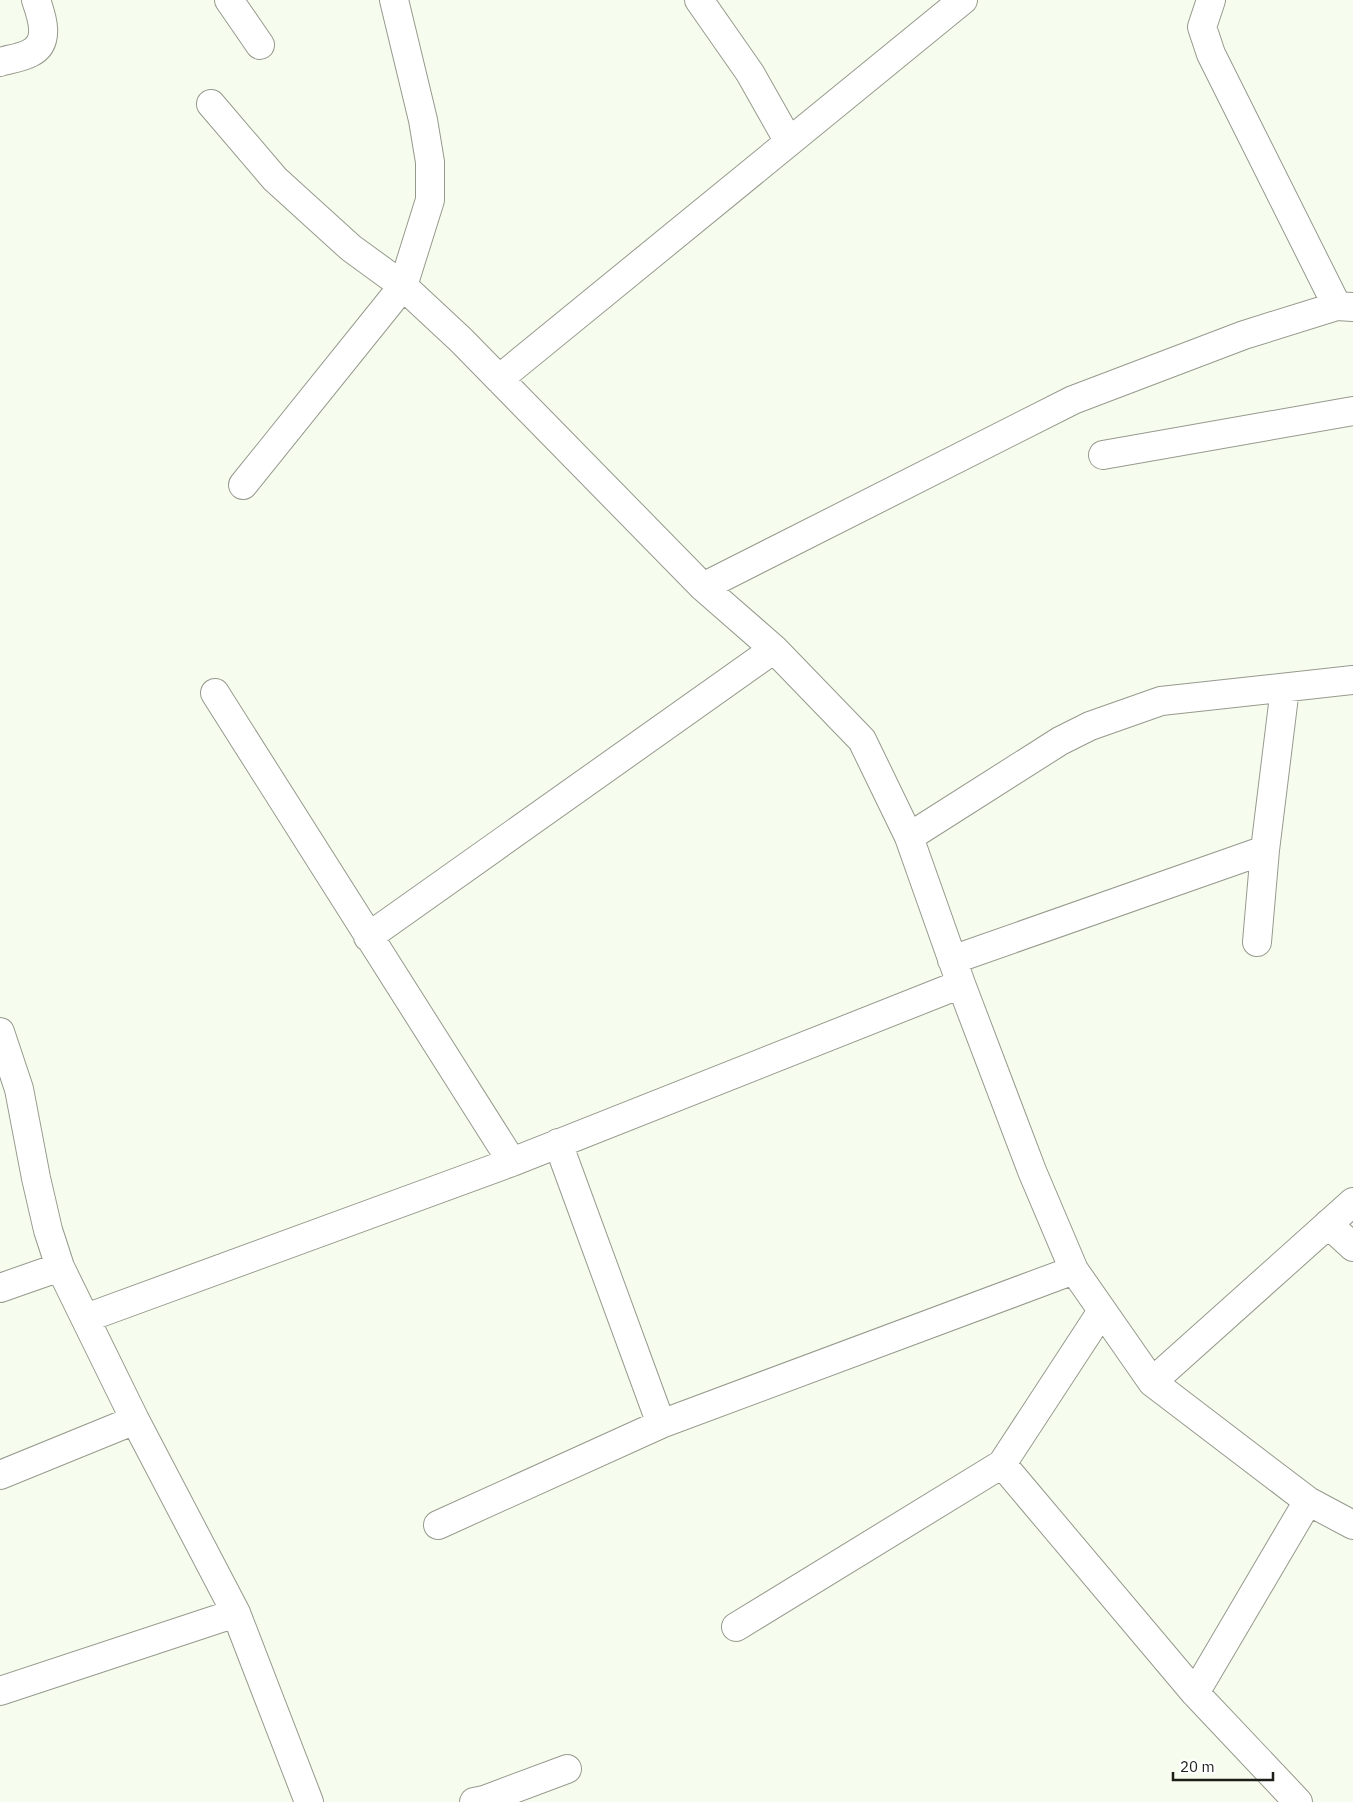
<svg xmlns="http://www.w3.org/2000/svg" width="1353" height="1802" viewBox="0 0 1353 1802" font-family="'IBM Plex Sans',sans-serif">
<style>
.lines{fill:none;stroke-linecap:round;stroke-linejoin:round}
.minor-casing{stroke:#959a8d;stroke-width:30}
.minor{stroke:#fff;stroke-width:28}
</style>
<rect width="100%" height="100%" fill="#f7fdee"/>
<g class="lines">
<g class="minor-casing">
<path id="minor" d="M229 0 260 45
M699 0 750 73 789 142
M1211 0 1202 27 1211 54 1337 306
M0 62C10 59 21 58 30 53 51 43 42 17 36 0
M211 104 275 179 351 248 403 286 461 340 703 587 774 649 862 740 909 837 961 984 1032 1171 1074 1270 1152 1382 1308 1501 1353 1525
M499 379 963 0
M1103 455 1353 411
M243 485 403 286 430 200V162L423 120 394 0
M703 587 1073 400 1244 335 1337 306 1353 307
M215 693 512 1162
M909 837 1060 741 1090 726 1161 701 1353 680
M368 937 774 649
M1257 942 1265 850 1285 688
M952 960 1265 850
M0 1032 19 1089 36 1178 48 1230 60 1267 135 1420 236 1613 309 1802
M558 1143 661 1424
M1328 1224 1353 1247
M0 1288 60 1267
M86 1318 512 1162 961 984
M1152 1382 1353 1202
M1002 1464 1195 1693 1298 1802
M0 1475 135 1420
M438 1525 661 1424 1074 1270
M736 1627 1002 1464 1102 1311
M0 1691 236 1613
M1195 1693 1308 1501
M474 1802 484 1800 567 1769"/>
</g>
<use href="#minor" class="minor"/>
</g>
<path d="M1173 1772v8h100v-8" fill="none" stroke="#1c1e18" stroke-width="2.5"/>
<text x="1180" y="1772" font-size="15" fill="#1c1e18" stroke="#ffffff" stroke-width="4" paint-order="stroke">20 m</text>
</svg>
